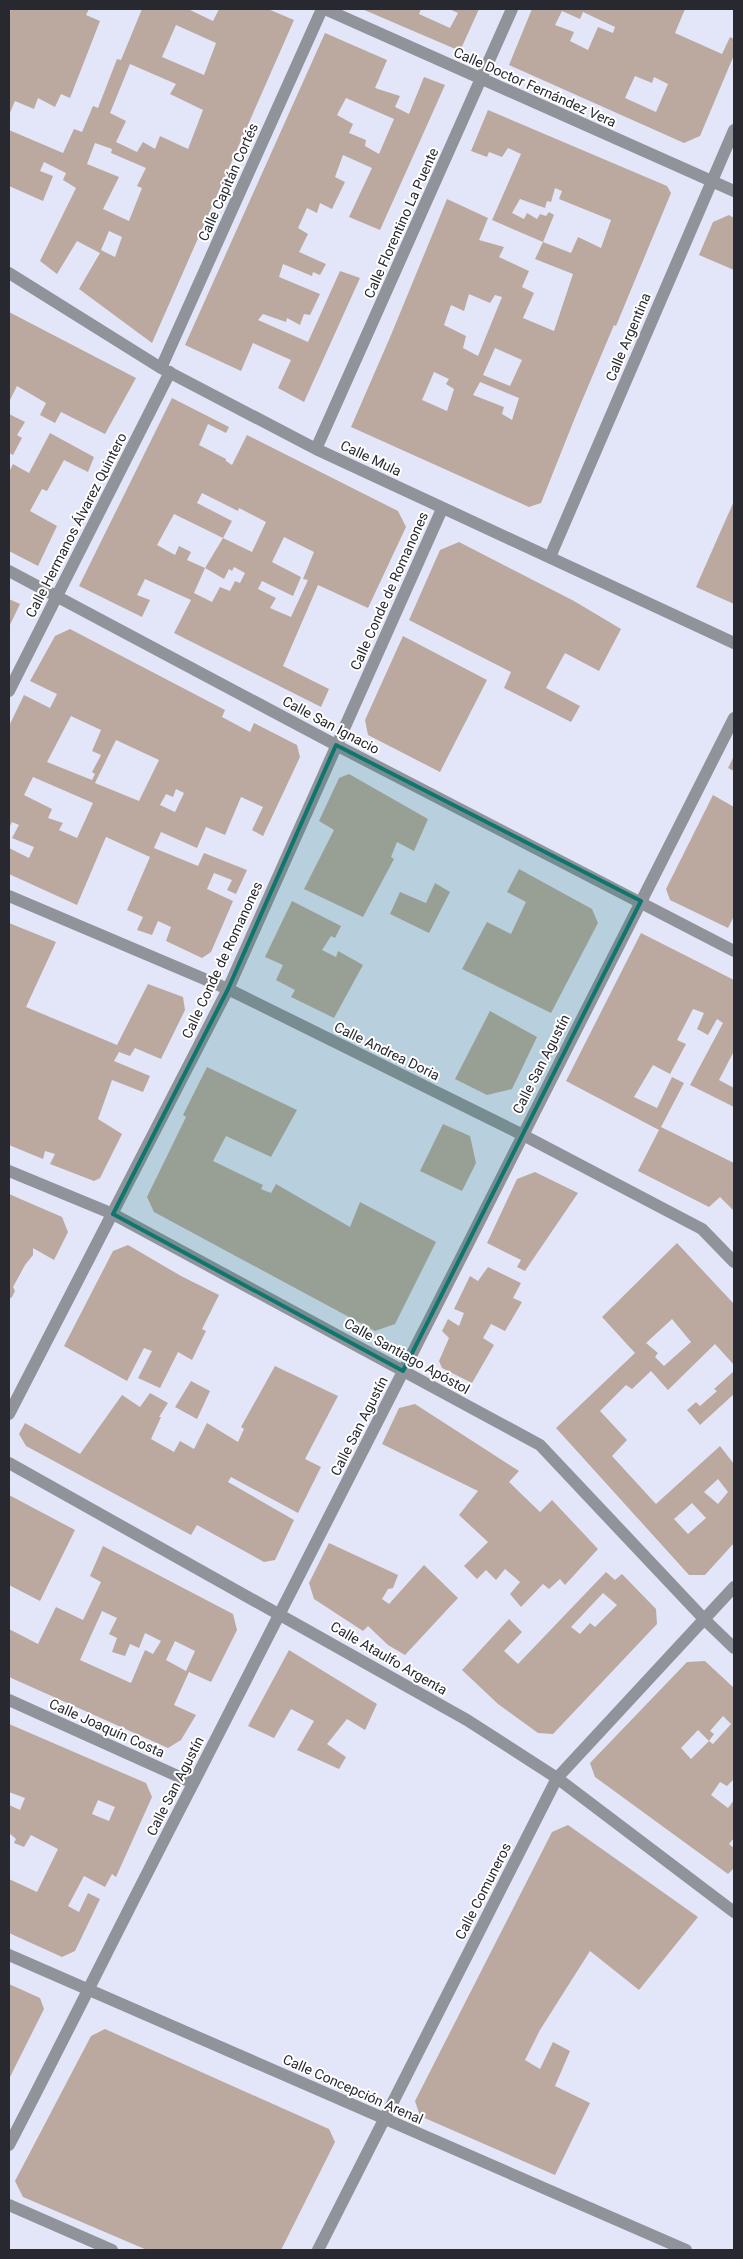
<svg xmlns="http://www.w3.org/2000/svg" width="743" height="2259" viewBox="0 0 743 2259" font-family="Roboto,sans-serif">
<style>
.building{fill:#bba99f;fill-rule:evenodd}
.lines{fill:none;stroke-linecap:round;stroke-linejoin:round}
.street{stroke:#91939b;stroke-width:12}
.marked{fill:#0f766e;fill-opacity:0.2;stroke:#0f766e;stroke-width:4;stroke-linejoin:round}
.labels{text-anchor:middle;stroke-width:4;stroke-linejoin:round;paint-order:stroke}
.street-label{font-size:14px;fill:#282930;stroke:#fff}
</style>
<rect width="100%" height="100%" fill="#e3e6f9"/>
<path class="building" d="M11 9H89L86 15 100 21 70 98 61 94 55 107 38 98 34 109 15 101 9 115V14Z
M142 9H188L213 21 219 9H268L294 20 152 343 79 289 100 253 77 241 57 274 40 261 76 188 63 180 66 173 44 162 40 171 53 176 43 201 9 186V130L63 153 74 129 82 132 93 106 98 108 117 59 121 60ZM176 25 216 43 204 75 162 57ZM130 64 176 84 170 94 203 110 188 149 160 136 155 149 143 142 137 152 116 142 126 121 110 113ZM95 143 112 149 111 153 146 168 137 186 142 188 129 221 103 209 119 177 87 164ZM109 231 122 237 115 257 101 250Z
M362 9H421L419 14 450 28 458 13 449 9H479L460 51Z
M532 9H685L675 33 722 54 730 37 734 39V55L700 136 684 143 509 65ZM562 11 580 19 583 12 615 27 613 33 598 27 588 50 570 41 574 32 555 25ZM635 76 652 83 654 77 668 84 656 112 625 98Z
M325 33 387 60 375 88 400 96 395 107 409 114 424 77 445 85 380 230 349 217 372 168 343 155 335 177 345 182 332 209 320 203 317 213 307 208 298 228 308 234 299 252 326 264 320 275 313 272 312 276 283 264 279 277 320 294 310 315 304 314 300 325 287 318 286 322 263 314 258 320 308 342 340 271 360 278 304 402 278 388 291 360 253 343 241 371 185 345ZM346 98 394 119 379 154 365 146 366 140 349 133 353 124 337 115Z
M488 110 667 186 671 193 616 326 614 325 576 415 541 503 529 507 351 427 391 335 447 199 488 218 479 240 504 247 499 257 529 271 522 287 534 293 523 318 554 331 573 274 535 259 543 242 571 253 578 237 601 248 611 220 559 199 562 191 555 188 551 202 547 201 545 208 520 199 512 213 524 219 527 213 537 219 540 214 546 216 549 212 554 215 543 242 492 220 521 154 508 148 502 157 489 152 487 157 471 151ZM469 294 490 303 495 295 502 297 478 356 463 348 466 336 444 325 451 305 464 311ZM495 348 522 360 510 386 483 375ZM434 372 449 379 446 384 454 389 447 411 422 400ZM480 382 519 398 512 420 502 414 504 407 473 395Z
M729 215 734 218V270L699 255 713 222Z
M9 312 136 378 105 434 61 412 55 423 40 415 46 403 17 386 9 402Z
M172 398 229 427 226 433 208 424 199 445 226 459V461L232 465 247 435 398 511 406 527 368 608 318 585 283 666 329 689 321 707 174 633 191 600 145 579 137 595 150 600 142 617 79 586ZM202 493 238 511 239 508 266 522 252 552 223 538 205 568 187 560 191 552 179 546 175 555 157 545 174 514 223 538 232 521 197 503ZM284 537 314 552 303 579 308 580 291 617 270 608 276 598 258 589 262 581 293 596 301 577 272 562ZM234 567 245 573 240 583 235 581 230 591 220 587 212 602 194 593 205 568 224 579 229 569 232 571Z
M9 414 25 422 17 435 22 438 13 455 9 453Z
M50 433 94 457 88 472 64 460 47 491 42 489 30 511 57 526 38 566 9 551V472L13 464 29 473Z
M734 501V604L696 587Z
M459 542 574 601 621 629 599 671 565 653 546 688 580 706 571 722 504 688 511 672 409 620 440 550Z
M9 599 20 604 9 627Z
M70 629 225 710 222 717 250 732 254 723 297 745 300 757 263 836 252 830 263 807 241 797 225 835 206 827 197 848 161 832 154 848 198 866 204 853 247 870 236 894 227 890 232 880 214 873 207 889 233 901 211 952 202 958 166 941 171 927 158 921 152 935 137 930 143 917 127 910 150 857 106 837 77 905 9 874V848L29 858 34 847 12 838 19 825 12 822 9 828V726L24 695 50 708 57 694 30 681 55 636ZM71 716 101 730 92 751 101 755 92 772 95 774 92 780 47 762ZM116 740 159 760 139 801 95 783ZM33 777 93 803 77 838 59 830 63 823 48 818 52 809 24 795ZM176 789 184 793 175 812 160 805 166 794 173 797Z
M403 636 487 680 440 772 368 735 365 720Z
M734 756V771L728 768Z
M349 774 428 819 414 851 397 842 391 857 394 859 363 917 304 889 334 830 319 821 339 778Z
M713 795 734 807V916L728 928 670 900 666 889Z
M519 869 592 909 598 923 551 1013 462 969 487 922 511 934 526 902 507 892Z
M435 883 450 892 429 933 390 914 400 892 426 903Z
M292 901 341 926 335 938 331 936 322 950 336 957 338 951 363 965 334 1018 291 997 295 990 276 980 283 965 265 957Z
M9 923 56 942 26 1007 117 1045 148 984 183 997 185 1010 161 1059 135 1048 130 1056 119 1052 114 1061 150 1076 143 1092 112 1080 98 1119 122 1134 100 1178 94 1181 50 1164 55 1154 45 1151 43 1159 9 1145Z
M641 933 734 980V1051L719 1080 734 1088V1107L690 1085 723 1023 717 1019 708 1035 697 1029 704 1013 693 1009 677 1040 686 1044 670 1074 653 1065 634 1097 657 1108 672 1077 684 1083 661 1127 734 1163V1211L720 1197 709 1207 638 1171 659 1130 566 1081Z
M490 1011 537 1037 512 1089 487 1095 455 1079Z
M207 1067 297 1110 271 1157 226 1136 213 1161 263 1185 261 1189 271 1193 276 1184 350 1227 360 1202 436 1242 395 1324 375 1331 154 1212 147 1197 186 1117 183 1115Z
M443 1124 470 1136 476 1163 462 1191 420 1171Z
M535 1172 578 1193 525 1271 517 1267 521 1260 487 1243 517 1179Z
M9 1194 62 1217 68 1232 54 1260 33 1248V1255L25 1265 13 1287 15 1291 12 1297 9 1299Z
M677 1243 734 1304V1365L715 1344 668 1390 651 1371 632 1389 626 1385 600 1411 627 1440 612 1456 656 1504 720 1446 734 1464V1543L705 1575H689L556 1428 635 1353 602 1317ZM672 1319 691 1342 664 1366 655 1357 658 1353 646 1343ZM718 1479 728 1492 718 1504 704 1492ZM692 1503 706 1518 688 1534 674 1519Z
M128 1245 181 1276 219 1295 202 1329 206 1331 192 1360 178 1352 160 1388 138 1378 152 1351 144 1348 127 1381 64 1346 113 1251Z
M488 1267 521 1283 513 1298 522 1302 505 1331 491 1324 483 1338 494 1345 472 1383 442 1368 439 1361 449 1338 442 1331 448 1319 459 1326 464 1313 454 1309 470 1276 478 1281Z
M275 1366 338 1396 305 1459 321 1467 298 1513 231 1477 228 1482 294 1520 275 1560 264 1562 197 1525 191 1535 26 1446 19 1434 25 1423 80 1454 122 1395 140 1407 150 1393 168 1403 159 1417H161L151 1439 174 1452 180 1441 194 1449 207 1423 238 1442 244 1429 241 1427Z
M734 1371V1394L700 1425 687 1410 696 1402 700 1406 717 1391 714 1389Z
M191 1381 210 1391 197 1419 175 1407Z
M415 1404 519 1471 509 1482 540 1512 552 1500 598 1549 565 1585 560 1579 549 1589 543 1584 521 1607 510 1594 520 1582 505 1569 496 1580 486 1570 477 1579 464 1566 488 1542 459 1515 478 1491 382 1444 399 1408Z
M9 1495 75 1530 40 1601 9 1585Z
M329 1543 398 1575 393 1588 388 1589 382 1599 389 1604 424 1565 458 1598 405 1655 388 1645 368 1626 363 1631 314 1599 309 1583Z
M103 1546 233 1614 237 1630 211 1682 189 1672 174 1705 196 1715 181 1740 168 1748 9 1677V1629L38 1644 56 1607 83 1620 101 1582 90 1576ZM102 1611 117 1618 109 1634 117 1638 112 1652 125 1656 130 1644 139 1648 145 1633 161 1641 153 1654 145 1650 131 1683 80 1660ZM175 1641 195 1651 186 1671 166 1660Z
M606 1572 615 1580 622 1574 656 1609 657 1624 553 1734 538 1733 498 1704 462 1670 509 1619 522 1632 504 1651 518 1664ZM603 1593 617 1605 595 1627 590 1623 580 1634 571 1627Z
M289 1650 377 1704 365 1730 347 1719 327 1744 346 1757 339 1769 297 1750 314 1721 291 1709 274 1738 248 1726Z
M705 1661 734 1688V1779L727 1786 720 1782 711 1795 728 1808 734 1800V1838L729 1844 734 1848V1868L728 1874 595 1777 590 1763 687 1662ZM723 1716 731 1724 713 1744 709 1741 691 1759 681 1748 698 1730 709 1741 714 1734 710 1731Z
M9 1724 146 1783 152 1797 116 1877 112 1874 105 1887 84 1876 68 1906 79 1912 88 1893 100 1899 75 1951 62 1957 9 1933V1879L37 1892 58 1849 31 1835 24 1847 14 1843 16 1839 9 1833V1805L20 1810 25 1798 9 1792ZM98 1800 115 1807 109 1821 92 1814Z
M568 1825 698 1917 639 1990 590 1951 540 2030 525 2060 540 2069 553 2042 570 2051 555 2086 590 2103 555 2175 420 2116 415 2101 552 1832Z
M9 1984 40 1998 44 2009 9 2079Z
M105 2029 329 2129 335 2142 281 2250H147L23 2197 15 2181 91 2036Z"/>
<g class="lines">
<path class="street" d="M325 9 734 191
M9 273 161 368 316 449 734 643
M161 368 322 9
M316 449 512 9
M550 557 734 130
M9 571 336 745 734 951
M9 691 170 372
M9 896 228 989 523 1135 702 1229 734 1262
M9 1171 113 1214 540 1445 704 1619 734 1648
M9 1414 228 989 442 509
M9 1463 467 1720 557 1778 734 1912
M9 1700 193 1783
M9 1955 686 2250
M9 2145C72 2024 132 1901 195 1780 377 1427 554 1072 734 718
M9 2205 112 2250
M318 2250 557 1778 734 1587"/>
</g>
<path class="marked" d="M336 745 641 901 403 1371 113 1214 228 989Z"/>
<g class="labels">
<g class="street-label">
<text transform="translate(535 87) rotate(24)" y="5">Calle Doctor Fernández Vera</text>
<text transform="translate(228 182) rotate(-66)" y="5">Calle Capitán Cortés</text>
<text transform="translate(401 223) rotate(-66)" y="5">Calle Florentino La Puente</text>
<text transform="translate(628 337) rotate(-67)" y="5">Calle Argentina</text>
<text transform="translate(371 458) rotate(25)" y="5">Calle Mula</text>
<text transform="translate(76 525) rotate(-63)" y="5">Calle Hermanos Álvarez Quintero</text>
<text transform="translate(389 591) rotate(-66)" y="5">Calle Conde de Romanones</text>
<text transform="translate(331 725) rotate(28)" y="5">Calle San Ignacio</text>
<text transform="translate(222 960) rotate(-65)" y="5">Calle Conde de Romanones</text>
<text transform="translate(387 1051) rotate(26)" y="5">Calle Andrea Doria</text>
<text transform="translate(541 1064) rotate(-63)" y="5">Calle San Agustín</text>
<text transform="translate(407 1356) rotate(29)" y="5">Calle Santiago Apóstol</text>
<text transform="translate(359 1426) rotate(-63)" y="5">Calle San Agustín</text>
<text transform="translate(389 1658) rotate(30)" y="5">Calle Ataulfo Argenta</text>
<text transform="translate(107 1728) rotate(24)" y="5">Calle Joaquín Costa</text>
<text transform="translate(175 1786) rotate(-63)" y="5">Calle San Agustín</text>
<text transform="translate(483 1891) rotate(-63)" y="5">Calle Comuneros</text>
<text transform="translate(353 2089) rotate(24)" y="5">Calle Concepción Arenal</text>
</g>
</g>
<rect width="743" height="2259" fill="none" stroke="#282930" stroke-width="20"/>
</svg>
